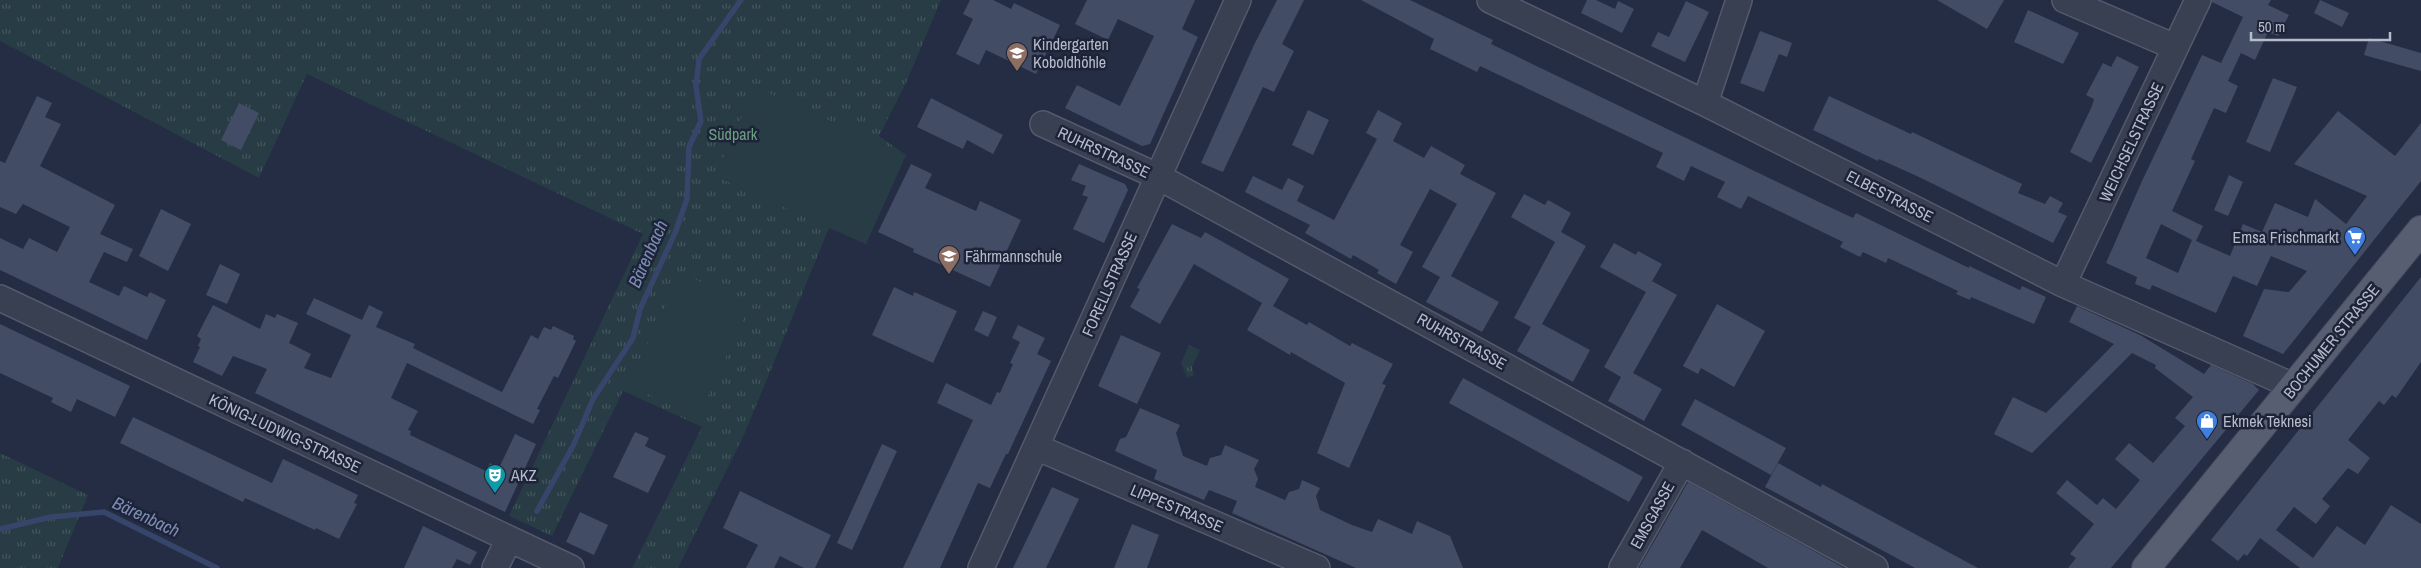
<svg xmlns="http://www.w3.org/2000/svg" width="2421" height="568" viewBox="0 0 2421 568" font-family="'Archivo Narrow',sans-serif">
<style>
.park{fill:url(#park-tufts)}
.pitch{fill:#273c44}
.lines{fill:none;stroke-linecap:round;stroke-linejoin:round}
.stream{stroke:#37456b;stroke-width:5.5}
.building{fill:#434c65;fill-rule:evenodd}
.minor-casing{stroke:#545a6c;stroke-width:28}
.major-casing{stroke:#43485b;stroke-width:30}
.minor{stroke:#394052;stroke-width:25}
.major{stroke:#575e72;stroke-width:28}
.labels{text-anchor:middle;stroke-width:5;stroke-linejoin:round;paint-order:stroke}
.poi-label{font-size:16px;fill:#b6bbcc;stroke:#1e2438;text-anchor:start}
.park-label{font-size:16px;fill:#6c9f7f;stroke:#1e2438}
.street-label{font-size:16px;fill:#b6bbcc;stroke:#1e2438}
.water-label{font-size:18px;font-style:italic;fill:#7c8cb5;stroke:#1e2438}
</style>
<defs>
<pattern id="park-tufts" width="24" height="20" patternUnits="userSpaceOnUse" patternTransform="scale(1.25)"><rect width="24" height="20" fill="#273c44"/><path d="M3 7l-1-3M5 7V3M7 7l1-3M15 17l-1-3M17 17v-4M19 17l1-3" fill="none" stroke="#44565e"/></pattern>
</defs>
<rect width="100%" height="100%" fill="#242d43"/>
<path class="park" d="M0 0H941L906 83 879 136 906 155 866 244 829 228 744 435 678 568H632L702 427 623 391 552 536 509 516 643 234 307 74 259 178 0 41Z
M1189 345 1200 350 1192 367 1194 375 1187 378 1181 363Z
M0 453 88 495 58 568H0Z"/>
<path class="pitch" d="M755 87 906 155 866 244 715 176Z
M681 273 750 305 698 417 628 385Z"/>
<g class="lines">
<path class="stream" d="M537 511 574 444 593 399 633 338 640 309 675 233 687 199 689 147 701 121 696 86 699 59 741 0
M0 529 51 517 104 512 217 568"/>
</g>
<path class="building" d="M970 0H993L1011 9 1014 3 1060 25 1036 74 986 50 979 65 956 54 973 19 963 14Z
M1087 0H1195L1182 29 1198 37 1150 144 1142 146 1065 108 1077 85 1120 106 1154 36 1118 19 1108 40 1075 24Z
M1277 0H1304L1282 44 1294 51 1274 92 1263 87 1223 172 1201 163 1254 45Z
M1361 0H1410L1493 40 1491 44 1819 202 1853 218 1856 213 1969 268V266L2020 290 2022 286 2046 297 2034 324 1971 297 1970 300 1956 294 1958 291 1888 258 1886 263 1863 252 1860 257 1840 247 1843 242 1748 196 1741 209 1717 197 1725 182 1691 166 1684 181 1656 167 1663 153 1480 66 1477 72 1430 49 1434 39Z
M1587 0H1596L1615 9 1618 1 1634 9 1622 33 1581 13Z
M1937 0H2004L1987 29Z
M2212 0H2271L2268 5 2289 15 2278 36 2268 32 2255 60 2241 53 2228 81 2238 86 2226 113 2214 108 2191 159 2195 161 2172 211 2203 226 2196 241 2230 256 2243 224 2262 232 2275 203 2308 217 2315 199 2346 224 2367 196 2294 164 2338 111 2395 156 2421 123V181L2283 354 2243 336 2264 289 2289 292 2307 271 2271 256 2257 286 2233 276 2216 313 2152 285 2150 290 2135 284 2137 277 2106 263 2142 181 2202 55 2221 63 2243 17 2212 2ZM2161 224 2192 240 2178 273 2146 258Z
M2320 0 2349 13 2342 27 2314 13Z
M1686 1 1709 12 1685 62 1651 46 1658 32 1669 37Z
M2028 10 2079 33 2063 64 2014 42Z
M1760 31 1792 43 1787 57 1779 54 1764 92 1740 83Z
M2369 38 2421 53V71L2364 55Z
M2117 56 2139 67 2091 163 2070 152 2092 106 2094 99 2086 95 2103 63 2111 67Z
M2273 78 2297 87 2270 152 2246 142Z
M37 96 52 103 45 117 61 124 40 166 115 205 100 234 133 249 127 262 104 252 89 282 119 296 124 286 147 297 150 292 166 300 147 340 0 270V238L23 249 29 238 57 252 70 227 23 204 16 214 0 207V161L5 163Z
M1829 96 1911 134 1912 132 2022 184 2018 193 2045 204 2050 196 2063 203 2058 212 2067 216 2053 243 1919 177 1879 159 1878 161 1813 130Z
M931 98 1003 135 993 154 967 140 963 149 917 127Z
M239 103 259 113 241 150 221 140Z
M1308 110 1329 120 1313 155 1292 145Z
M1378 110 1402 123 1393 141 1424 158 1431 146 1465 165 1460 174 1496 193 1451 276 1499 302 1482 332 1426 302 1440 277 1422 267 1457 204 1430 189 1400 245 1413 252 1396 284 1377 273 1379 270 1353 255 1351 259 1305 233 1310 225 1245 192 1253 176 1282 190 1288 178 1304 186 1297 201 1334 220 1377 139 1366 133Z
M911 164 932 174 925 188 976 211 980 201 1021 220 990 287 913 252 914 249 878 232Z
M1079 164 1125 184 1128 190 1104 243 1073 229 1088 197 1082 195 1086 186 1071 180Z
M2229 175 2243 182 2228 216 2214 210Z
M1524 194 1545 205 1548 200 1571 213 1561 232 1586 246 1542 324 1590 350 1573 382 1517 351 1531 327 1514 318 1555 242 1511 217Z
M161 209 191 224 168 271 139 256Z
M1172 224 1201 238 1205 232 1289 279 1273 306 1307 325 1309 322 1350 346 1352 343 1393 364 1382 384 1386 385 1349 468 1317 453 1345 383 1291 352 1290 355 1247 330 1262 303 1194 264 1160 324 1130 307 1140 289 1137 288Z
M1614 243 1636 255 1638 251 1662 264 1647 290 1652 281 1677 295 1633 373 1662 389 1644 421 1608 401 1621 377 1604 367 1646 292 1600 267Z
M220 264 240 274 227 304 206 295Z
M2421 277V362L2396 398 2392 395 2384 405 2379 401 2348 440 2370 458 2358 474 2348 468 2322 499 2330 506 2316 524 2294 507 2276 530 2313 558 2337 526 2365 545 2391 505 2421 524V568H2300L2260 538 2247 556 2244 554 2238 561 2211 540Z
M894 287 913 296 914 292 957 311 933 363 872 335Z
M314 298 362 320 369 305 383 312 376 327 415 344 413 348 502 392 531 335 538 339 544 327 551 330 553 326 574 336 573 339 576 341 558 378 554 376 537 409 540 410 533 424 407 363 391 398 418 411 408 430 411 431 410 435 486 471 490 463 499 468 515 434 536 444 505 512 255 393 267 369 233 356 222 376 193 362 200 347 198 346 201 339 197 336 213 305 260 329 266 314 275 318 277 314 298 323 289 343 311 354 304 368 331 378 351 335 306 314Z
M1717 304 1765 331 1734 387 1701 368 1698 374 1683 366Z
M2077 306 2140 335 2204 374 2211 365 2253 384 2259 390 2111 568H2068L2076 558 2070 554 2094 524 2056 493 2067 480 2097 505 2103 498 2116 509 2140 480 2115 459 2129 443 2153 463 2185 426 2175 418 2193 397 2155 368 2156 365 2132 353 2032 453 1994 434 2013 397 2046 413 2114 344 2069 322Z
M983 311 997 317 988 337 974 330Z
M0 324 130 386 115 417 77 399 71 412 51 402 53 398 0 373Z
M1018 325 1045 338 1037 354 1051 361 1008 454H1006L990 488 978 483 940 568H903L973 420 937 403 946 383 991 405 997 392 1000 393 1013 364 1010 363 1020 342 1012 338Z
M1121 335 1161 353 1137 404 1098 386Z
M1463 378 1643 477 1629 502 1449 403Z
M1695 399 1786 448 1771 475 1681 425Z
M1140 408 1180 425 1176 433 1183 456 1190 459 1207 466 1210 458 1221 455 1225 445 1259 460 1254 469 1258 479 1255 487 1285 500 1289 492 1299 489 1302 480 1320 488 1316 496 1320 510 1352 525 1372 532 1378 519 1412 534 1417 521 1450 536 1463 568H1356L1232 513 1237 501 1209 490 1204 500 1154 479 1157 470 1115 451 1120 439 1126 437Z
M133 417 272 483 283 459 358 495 354 503 357 504 339 539 316 528 315 530 245 498 243 502 120 443Z
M635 432 649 438 645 446 666 456 648 493 613 477Z
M882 444 897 451 852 550 837 543Z
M1778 463 1821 487 1822 484 1978 568H1915L1765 487Z
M1688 482 1801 544 1844 568H1768L1702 530 1680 568H1639Z
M1052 487 1079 499 1058 543 1046 568H1013Z
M740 491 831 535 815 568H804L780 556 774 568H746L758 545 723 528Z
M580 512 608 525 594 555 566 542Z
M1132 524 1159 535 1147 568H1114Z
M423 526 477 552 470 565 457 559 452 568H404Z"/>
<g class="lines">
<g class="minor-casing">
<path id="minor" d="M1490 0 1705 103 2063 284 2293 386
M2065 0 2175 47
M1705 103 1739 0
M1043 124 1157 176 1875 568
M2063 284 2198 0
M0 298 571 568
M1036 447 1317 568
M495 568 509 539
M981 568 1238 0
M1622 568 1682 462"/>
</g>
<g class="major-casing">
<path id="major" d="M2146 568 2421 230"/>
</g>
<use href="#minor" class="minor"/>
<use href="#major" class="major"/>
</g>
<defs>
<g id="school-pin" transform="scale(1.125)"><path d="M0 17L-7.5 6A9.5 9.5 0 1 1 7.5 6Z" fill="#8d6e63" stroke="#1e2438"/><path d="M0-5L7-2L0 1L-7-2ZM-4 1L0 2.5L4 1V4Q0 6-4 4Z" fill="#fff"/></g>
<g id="supermarket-pin" transform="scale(1.125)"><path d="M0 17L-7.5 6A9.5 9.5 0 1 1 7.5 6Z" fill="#3f7fe0" stroke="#1e2438"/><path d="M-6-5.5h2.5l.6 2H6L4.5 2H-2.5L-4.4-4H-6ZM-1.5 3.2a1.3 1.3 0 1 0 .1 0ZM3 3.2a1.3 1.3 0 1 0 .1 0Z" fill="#fff"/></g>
<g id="shop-pin" transform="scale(1.125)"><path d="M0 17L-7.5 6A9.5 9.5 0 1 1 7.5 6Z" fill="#3f7fe0" stroke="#1e2438"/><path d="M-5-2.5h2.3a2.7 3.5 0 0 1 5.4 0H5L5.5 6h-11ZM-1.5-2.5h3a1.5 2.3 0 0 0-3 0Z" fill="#fff"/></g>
<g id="theatre-pin" transform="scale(1.125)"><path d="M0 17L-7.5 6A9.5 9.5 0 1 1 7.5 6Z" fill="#0f9aa8" stroke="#1e2438"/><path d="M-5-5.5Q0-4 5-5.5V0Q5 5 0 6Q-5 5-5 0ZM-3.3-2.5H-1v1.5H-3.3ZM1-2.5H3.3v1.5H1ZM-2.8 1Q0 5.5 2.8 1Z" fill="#fff"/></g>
</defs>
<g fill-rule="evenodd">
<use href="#school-pin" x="1017" y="53"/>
<use href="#supermarket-pin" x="2355" y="237"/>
<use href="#school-pin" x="949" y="256"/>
<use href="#shop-pin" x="2207" y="421"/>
<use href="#theatre-pin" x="495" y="475"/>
</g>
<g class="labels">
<g class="poi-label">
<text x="1033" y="50">Kindergarten<tspan x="1033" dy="18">Koboldhöhle</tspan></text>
<text x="2339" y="243" text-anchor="end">Emsa Frischmarkt</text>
<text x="965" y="262">Fährmannschule</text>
<text x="2223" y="427">Ekmek Teknesi</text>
<text x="511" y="481">AKZ</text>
</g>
<g class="park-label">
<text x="733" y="140">Südpark</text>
</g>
<g class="street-label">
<text transform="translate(2131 142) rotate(-65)" y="6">WEICHSELSTRASSE</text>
<text transform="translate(1104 152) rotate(25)" y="6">RUHRSTRASSE</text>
<text transform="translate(1890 196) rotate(27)" y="6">ELBESTRASSE</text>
<text transform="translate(1109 284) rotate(-66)" y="6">FORELLSTRASSE</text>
<text transform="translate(1462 341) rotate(29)" y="6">RUHRSTRASSE</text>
<text transform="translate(2331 341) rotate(-51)" y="6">BOCHUMER STRASSE</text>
<text transform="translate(285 433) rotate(25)" y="6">KÖNIG-LUDWIG-STRASSE</text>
<text transform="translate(1177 508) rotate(23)" y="6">LIPPESTRASSE</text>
<text transform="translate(1652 515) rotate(-61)" y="6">EMSGASSE</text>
</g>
<g class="water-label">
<text transform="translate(648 254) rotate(-66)" y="6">Bärenbach</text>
<text transform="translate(146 517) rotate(25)" y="6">Bärenbach</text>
</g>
</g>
<path d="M2251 32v8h139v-8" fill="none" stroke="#b6bbcc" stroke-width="2.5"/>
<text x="2258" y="32" font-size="15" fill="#b6bbcc" stroke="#1e2438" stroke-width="4" paint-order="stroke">50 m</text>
</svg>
